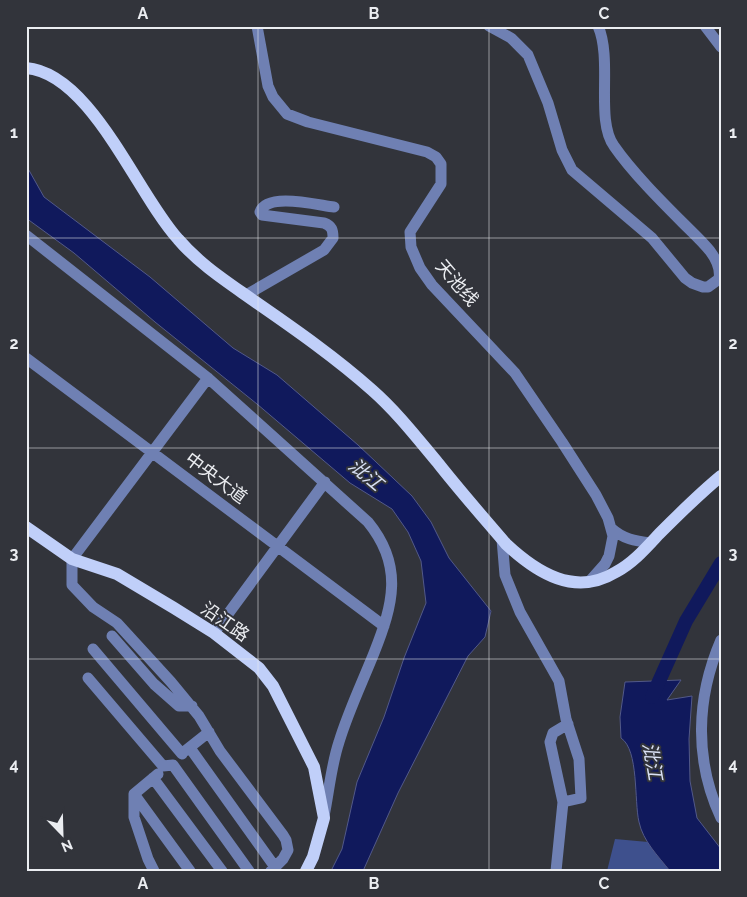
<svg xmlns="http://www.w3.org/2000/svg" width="747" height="897" viewBox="0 0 747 897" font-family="Raleway,'Noto Sans SC',sans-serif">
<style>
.green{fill:#3e508d}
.water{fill:#10195c;stroke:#525989}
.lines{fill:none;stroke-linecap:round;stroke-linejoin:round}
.river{stroke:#10195c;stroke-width:14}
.minor{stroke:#6f80b3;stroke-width:11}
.major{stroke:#c0cff9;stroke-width:12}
.grid{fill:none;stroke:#ebedf1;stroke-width:1;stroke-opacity:0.55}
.labels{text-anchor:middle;stroke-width:4;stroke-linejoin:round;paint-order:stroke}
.street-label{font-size:18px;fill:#ebedf1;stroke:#32343b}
.water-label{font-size:19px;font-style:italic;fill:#d9e1f5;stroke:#32343b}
.neatline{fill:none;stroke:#ebedf1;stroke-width:2}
.grid-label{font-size:16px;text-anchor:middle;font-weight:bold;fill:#ebedf1}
</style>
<rect width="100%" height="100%" fill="#32343b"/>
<path class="green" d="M615 839 648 842 670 871H607Z"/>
<path class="water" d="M26 165 44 197 150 277 233 348 277 375 358 445 412 496 431 522 449 558 491 611 485 637 468 656 398 793 363 871H331L342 849 357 782 384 717 404 658 426 603 421 561 408 532 392 509 350 483 257 404 155 322 74 253 26 218Z
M681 680 667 700 692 696 689 739 690 781 697 818 721 849V871H670C658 856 643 841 639 822 634 801 639 750 621 738L620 717 625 682Z"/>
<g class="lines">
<path class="river" d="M652 697 686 621 721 563"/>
<path class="minor" d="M257 26 268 86 273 97 287 114 308 122 427 152 436 157 441 164V184L410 232 411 247 420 268 432 285 515 373 562 442 596 495 608 518 613 536 609 556 605 564 589 582
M489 26 511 38 528 55 548 103 562 150 572 170 652 238 685 278 692 283 703 287H708L719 279C721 268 716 259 710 251 702 241 692 232 683 223 661 201 632 172 614 146 595 120 613 60 598 26
M705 26 721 47
M26 235 208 378 368 522C404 566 393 605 374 653 362 683 348 712 339 742 331 766 329 792 324 816
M246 295 324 250 333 238C333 230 332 226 324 223L262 215 260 212C267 192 317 205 334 207
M26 358 384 626
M208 378 72 559V585L93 607 117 623 171 682 199 716 220 751 283 835 286 840 288 850 283 859 271 871
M611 528C623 539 635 541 651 543
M502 539 505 575 520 612 559 681 566 719 579 759 581 798 563 802 556 871
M214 633 325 482
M112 636 154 684 179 706H192
M721 640C696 698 694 760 721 818
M93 649 182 754
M88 678 163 766 173 765 249 871
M190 748 275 867
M185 751 209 732
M153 778 222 871
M134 794 158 774
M134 794 190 871
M134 794V817L148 859 154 871
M563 802 550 742 553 733 568 724"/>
<path class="major" d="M26 68C91 73 137 194 178 239 200 265 229 283 257 303 296 330 336 358 372 390 397 412 417 438 438 463 460 491 483 517 506 544 537 573 575 597 616 572 633 563 646 548 659 534 679 514 699 494 721 476
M26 527 72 559 117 574 174 608 214 633 259 668 273 686 314 767 324 818 313 857 306 871"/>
</g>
<path class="grid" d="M258 26V871M489 26V871M26 238H721M26 448H721M26 659H721"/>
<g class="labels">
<g class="street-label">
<text transform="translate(457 283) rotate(49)" y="6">天池线</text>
<text transform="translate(216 478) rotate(37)" y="6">中央大道</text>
<text transform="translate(225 622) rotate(35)" y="6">沿江路</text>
</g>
<g class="water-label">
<text transform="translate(366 474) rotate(40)" y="7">沘江</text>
<text transform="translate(653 761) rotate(80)" y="7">沘江</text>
</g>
</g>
<rect width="747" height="897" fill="none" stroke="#32343b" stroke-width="55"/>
<g transform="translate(62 834) rotate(157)" stroke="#32343b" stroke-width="4" paint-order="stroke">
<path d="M0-4L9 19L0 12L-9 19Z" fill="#ebedf1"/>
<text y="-8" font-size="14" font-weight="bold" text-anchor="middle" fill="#ebedf1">N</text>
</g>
<rect x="28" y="28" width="692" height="842" class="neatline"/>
<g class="grid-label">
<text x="143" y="19">A</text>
<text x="374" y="19">B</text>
<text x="604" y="19">C</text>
<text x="14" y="138">1</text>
<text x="733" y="138">1</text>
<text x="14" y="349">2</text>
<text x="733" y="349">2</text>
<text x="14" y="559">3</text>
<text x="733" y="559">3</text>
<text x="14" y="770">4</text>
<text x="733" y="770">4</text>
<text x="143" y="889">A</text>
<text x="374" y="889">B</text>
<text x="604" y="889">C</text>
</g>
</svg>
